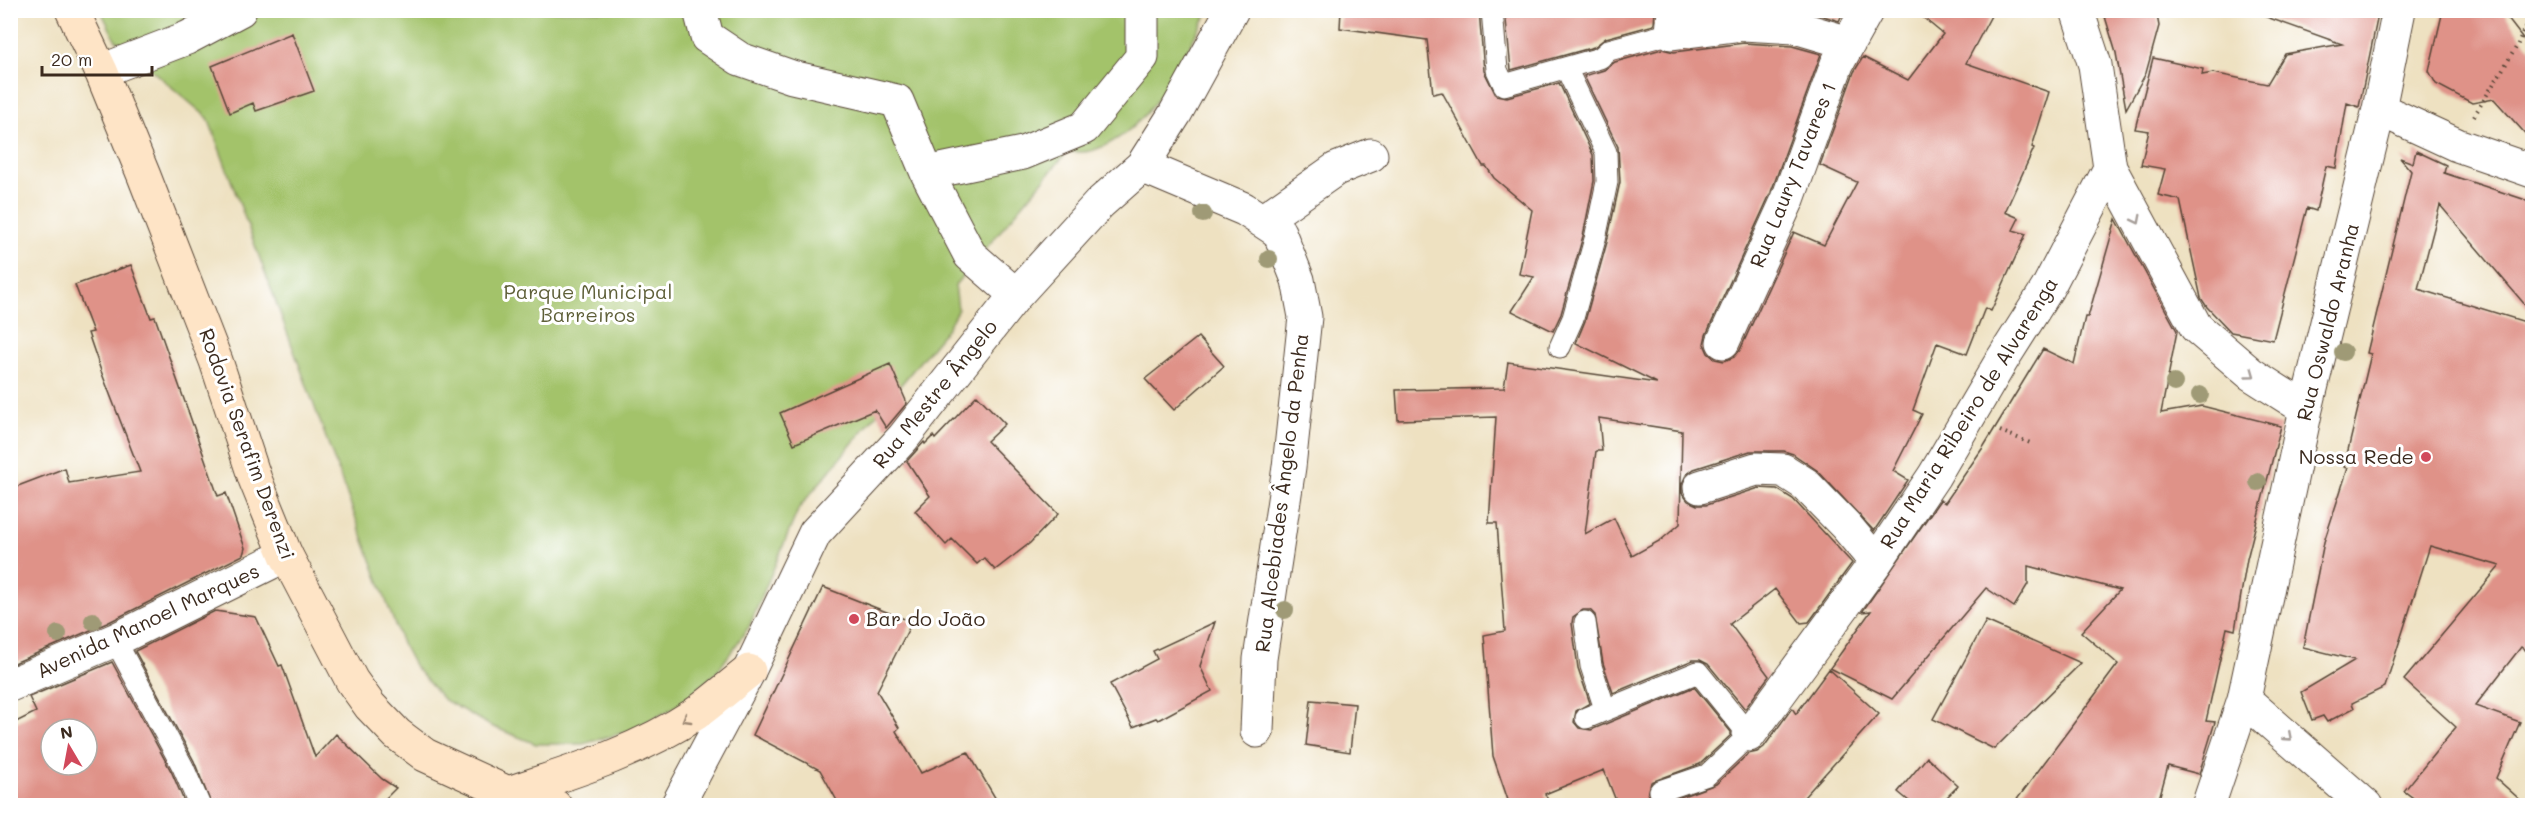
<svg xmlns="http://www.w3.org/2000/svg" width="2543" height="816" viewBox="0 0 2543 816" font-family="Mali,sans-serif">
<style>
.green{fill:#a3c36b;stroke:#6f7644;stroke-width:1.5}
.building{fill:#df9288;fill-rule:evenodd}
.lines{fill:none;stroke-linecap:round;stroke-linejoin:round}
.service-casing{stroke:#564536;stroke-width:23}
.minor-casing{stroke:#564536;stroke-width:35}
.secondary-casing{stroke:#564536;stroke-width:35}
.path{stroke:#564536;stroke-width:4;stroke-dasharray:1.5 4.5;stroke-linecap:butt}
.service{stroke:#fff;stroke-width:21}
.minor{stroke:#fff;stroke-width:33}
.secondary{stroke:#fee4c6;stroke-width:33}
.tree{fill:#9f9a76}
.oneway{stroke:#a79f9a}
.oneway2{stroke:#9c8772}
.poi-dot{fill:#d1495b;stroke:#fff;stroke-width:2}
.labels{text-anchor:middle;stroke-width:6;stroke-linejoin:round;paint-order:stroke}
.street-label{font-size:20px;fill:#3b2a1e;stroke:#fff}
.park-label{font-size:20px;fill:#5f6039;stroke:#fff}
.poi-label{font-size:20px;fill:#3b2a1e;stroke:#fff;text-anchor:end}
</style>
<rect width="100%" height="100%" fill="#fff"/>
<filter id="ink" filterUnits="userSpaceOnUse"><feTurbulence type="fractalNoise" baseFrequency=".0167" numOctaves="2"/><feDisplacementMap in="SourceGraphic" scale="12" xChannelSelector="R" yChannelSelector="G"/><feConvolveMatrix kernelMatrix="1 2 1 2 8 2 1 2 1" color-interpolation-filters="sRGB"/></filter>
<filter id="wash" filterUnits="userSpaceOnUse"><feTurbulence type="fractalNoise" baseFrequency=".008" numOctaves="4" result="noise"/><feDisplacementMap in="SourceGraphic" scale="24" xChannelSelector="R" yChannelSelector="G"/><feGaussianBlur stdDeviation="1.35" result="paint"/><feColorMatrix in="noise" values="0 0 0 0 0 0 0 0 0 0 0 0 0 0 0 0 0 1.4 0 .05"/><feComposite in="paint" operator="in"/></filter>
<g filter="url(#wash)">
<rect width="100%" height="100%" fill="#eee1c1"/>
<path class="green" d="M101 11H1209C1180 60 1153 130 1094 150 1086 153 1076 152 1067 152L955 285 958 309 946 330 799 508 749 627 717 672 678 706 629 731 583 744H536L491 726 443 699 415 667 401 641 208 118 115 39Z"/>
<g id="blocks">
<path class="building" d="M1341 10H1479L1484 71 1496 95 1507 97 1559 83 1593 155 1594 181 1583 236 1561 314 1553 331 1512 311 1534 277 1519 274 1532 210 1494 178 1486 166H1483L1442 92 1433 94 1427 40 1340 28Z
M1505 10H1655L1654 25 1606 38 1594 47 1511 70Z
M1805 10H1844L1839 21Z
M1914 10H1994L1966 63 2049 92 2032 147 2034 148 2005 212 2019 218 2013 230 2026 234 1991 311 1985 308 1967 354 1937 343 1913 410 1922 414 1893 471 1908 480 1874 531 1818 471 1793 454 1784 451H1750L1694 469 1686 475 1682 484V493L1688 501 1697 505H1706L1759 488 1777 489 1793 499 1852 563 1809 622 1801 623 1775 589 1730 624 1769 676 1745 709 1708 664 1700 660H1693L1613 693 1603 663 1595 615 1590 610H1583L1573 617 1572 623 1578 668 1590 703 1576 711 1574 722 1579 728 1591 730 1694 687 1731 732V735L1700 764 1651 782 1648 795 1657 803H1664L1716 784 1748 754 1757 752 1764 747 1792 708 1796 714 1829 669 1879 714 1796 806H1618L1604 770 1545 794 1551 806H1510L1493 756 1484 635 1505 631 1497 523H1489L1496 417 1398 420 1396 390 1504 388 1508 362 1657 383 1576 343 1585 321 1607 242 1620 182 1618 147 1584 76 1604 70 1615 62 1662 49 1674 52 1744 43 1792 46 1821 54 1771 192 1706 335 1704 344 1708 353 1715 359 1724 361 1734 357 1740 350 1794 232 1824 245 1857 182 1820 165 1854 72 1863 57 1908 80 1943 34ZM1599 418 1682 431 1680 524 1661 540 1632 556 1614 518 1585 534 1596 451H1602Z
M2103 10H2156L2159 26 2146 73 2126 109 2116 53Z
M2259 10H2379L2359 107 2347 103 2336 168 2326 166 2316 211 2307 208 2273 340 2231 332 2207 307 2201 298 2180 200 2158 195 2165 169 2141 165 2149 131 2135 129 2153 58 2203 69 2202 75 2213 73 2267 84 2285 54 2342 44 2258 14Z
M2443 10H2501L2532 50V141L2494 99 2472 103 2436 84 2429 71Z
M292 33 314 91 256 111 253 103 230 113 212 66Z
M2416 151 2446 165 2444 173 2523 199 2532 205V313L2440 205 2418 289 2532 324V655L2521 647 2475 706 2520 722 2496 778 2527 806H2424L2404 791 2456 727 2404 680 2500 566 2430 546 2385 687 2352 703 2354 708 2327 722 2323 716 2312 720 2301 692 2355 660 2303 647 2324 542 2348 468 2344 467 2371 354 2367 353 2411 171 2400 158 2413 163Z
M2116 219 2177 331 2161 413 2202 406 2281 426 2247 559 2235 630 2227 628 2206 721 2215 722 2199 774 2168 766 2157 806H2012L2118 664 2081 632 2120 590 2028 566V584L2014 607 1986 588 1892 699 1830 668 1871 611 1862 612 1940 500 1945 503 1984 446 2043 349 2074 364 2085 317H2088Z
M131 265 151 318 155 317 218 496 226 493 245 548 243 555 107 623 12 664 10 489 65 468 69 483 140 472 101 371 88 333 93 332 75 285Z
M1198 337 1224 366 1174 410 1145 379Z
M890 364 907 403 886 428 875 410 794 444 780 413Z
M977 395 1005 424 987 441 1058 514 1030 543 995 570 984 558 977 564 952 539 946 545 915 511 930 496 907 461 924 442 925 444 933 436 935 439Z
M823 587 912 622 877 691 899 728 896 731 921 773 968 752 1000 806H840L820 770 753 735Z
M215 611 256 617 279 666 282 665 315 757 336 734 382 779 396 788 378 806H212L194 761 135 651Z
M1986 621 2081 663 1994 749 1933 719Z
M1215 622 1200 666 1212 691 1158 720 1156 718 1133 727 1110 684 1157 659 1153 651Z
M112 662 172 773 186 806H10V725L36 712 29 697ZM51 729H87V765H51Z
M1311 700 1355 704 1350 752 1306 745Z
M1927 757 1958 786 1938 806H1915L1898 792Z"/>
</g>
</g>
<g filter="url(#ink)">
<use href="#blocks" fill-opacity="0" stroke="#564536" stroke-width="1.5"/>
<g class="lines">
<g class="service-casing">
<path id="service" d="M1492 10 1497 70 1504 85 1600 58 1609 50 1672 33
M1560 347 1573 318 1595 239 1607 182 1606 152 1566 68
M1585 622 1591 666 1605 709
M115 640 183 767 200 806
M1586 718 1698 672 1749 735 1707 775 1660 791"/>
</g>
<g class="minor-casing">
<path id="minor" d="M700 10 707 37 740 59 792 77 897 101 927 173 970 255 1016 295
M1674 10 1672 33 1743 24 1795 27 1849 43
M2077 10 2095 65 2110 168 2196 327 2251 374 2306 409
M101 71 187 38 240 10
M2379 109 2457 145 2532 171
M1142 166 1244 209 1279 232 1298 280 1305 317 1289 467 1260 659 1257 731
M927 173 1023 153 1084 128 1142 57V10
M1262 221 1336 169 1371 155
M1723 342 1788 199 1837 64 1867 10
M1700 487 1756 469 1783 470 1805 484 1846 526 1876 562
M10 685 115 640 286 555
M2244 699 2366 806
M1749 735 1876 562 1934 476 2002 360 2047 289 2110 168
M677 806 749 671 815 533 903 438 1016 295 1100 203 1142 166 1175 114 1232 10
M2208 806 2244 699 2306 409 2379 109 2399 10"/>
</g>
<g class="secondary-casing">
<path id="secondary" d="M72 10 101 71 144 176 216 361 255 479 286 555 352 681 370 706 397 734 425 755 508 793 555 806
M508 793C572 772 638 752 695 714 713 701 731 685 749 671"/>
</g>
<path class="path" d="M2474 116 2517 46 2532 10
M2000 431 2033 444"/>
<use href="#service" class="service"/>
<use href="#minor" class="minor"/>
<use href="#secondary" class="secondary"/>
</g>
<g class="tree">
<circle cx="1203" cy="214" r="9"/>
<circle cx="1269" cy="259" r="9"/>
<circle cx="2343" cy="352" r="9"/>
<circle cx="2174" cy="383" r="9"/>
<circle cx="2200" cy="395" r="9"/>
<circle cx="2258" cy="482" r="9"/>
<circle cx="1285" cy="610" r="9"/>
<circle cx="93" cy="621" r="9"/>
<circle cx="58" cy="634" r="9"/>
</g>
<defs><path id="oneway-chevron" d="M-2-3.5L2.5 0L-2 3.5" fill="none" stroke-width="1.6" stroke-linecap="round" stroke-linejoin="round" transform="scale(1.5)"/></defs>
<g class="oneway">
<use href="#oneway-chevron" transform="translate(2137 220) rotate(63)"/>
<use href="#oneway-chevron" transform="translate(2251 374) rotate(36)"/>
<use href="#oneway-chevron" transform="translate(2288 737) rotate(41)"/>
</g>
<use class="oneway2" href="#oneway-chevron" transform="translate(686 719) rotate(150)"/>
</g>
<g class="poi-dot">
<circle cx="2426" cy="457" r="6"/>
<circle cx="854" cy="619" r="6"/>
</g>
<g class="labels">
<g class="street-label">
<text transform="translate(1793 175) rotate(-68)" y="7">Rua Laury Tavares 1</text>
<text transform="translate(2328 322) rotate(-76)" y="7">Rua Oswaldo Aranha</text>
<text transform="translate(935 394) rotate(-51)" y="7">Rua Mestre Ângelo</text>
<text transform="translate(1969 413) rotate(-58)" y="7">Rua Maria Ribeiro de Alvarenga</text>
<text transform="translate(247 444) rotate(70)" y="7">Rodovia Serafim Derenzi</text>
<text transform="translate(1282 493) rotate(-83)" y="7">Rua Alcebiades Ângelo da Penha</text>
<text transform="translate(148 621) rotate(-25)" y="7">Avenida Manoel Marques</text>
</g>
<g class="park-label">
<text x="588" y="299">Parque Municipal<tspan x="588" dy="23">Barreiros</tspan></text>
</g>
<g class="poi-label">
<text x="2414" y="464">Nossa Rede</text>
<text x="866" y="626" text-anchor="start">Bar do João</text>
</g>
</g>
<rect width="2543" height="816" fill="none" stroke="#fff" stroke-width="36"/>
<g transform="translate(69 747) rotate(350)"><circle r="28" fill="#ffffff" stroke="#b1aaa5" stroke-width="1.5"/>
<path d="M0-4.5L10 22L0 15L-10 22Z" fill="#d1495b"/>
<text y="-9" font-size="16" font-weight="bold" text-anchor="middle" fill="#3b2a1e">N</text>
</g>
<path d="M42 66v9h110v-9" fill="none" stroke="#3b2a1e" stroke-width="3"/>
<text x="51" y="66" font-size="18" fill="#3b2a1e" stroke="#ffffff" stroke-width="4.5" paint-order="stroke">20 m</text>
</svg>
